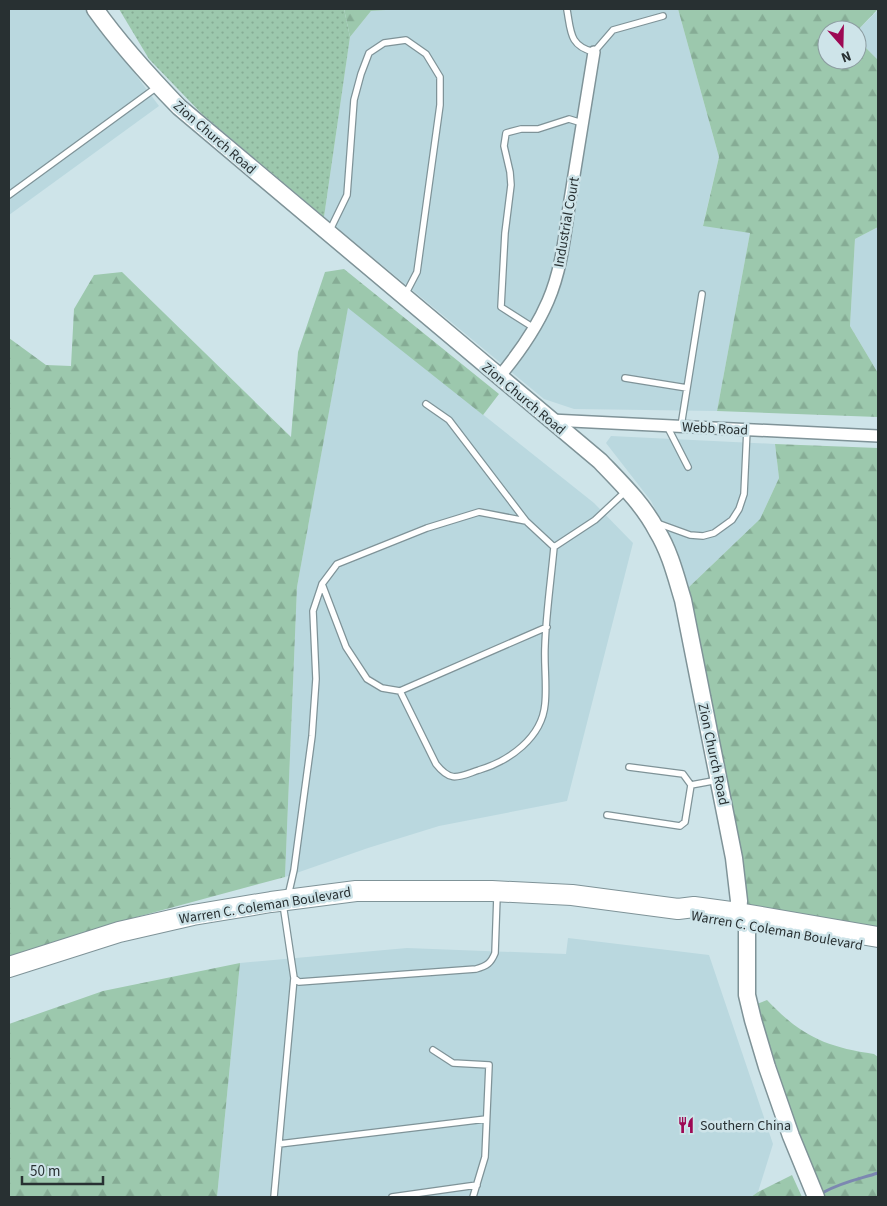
<svg xmlns="http://www.w3.org/2000/svg" width="887" height="1206" viewBox="0 0 887 1206" font-family="'Source Sans 3',sans-serif">
<style>
.built{fill:#bad8df}
.grass{fill:url(#grass-dots)}
.forest{fill:url(#forest-firs)}
.lines{fill:none;stroke-linecap:round;stroke-linejoin:round}
.stream{stroke:#7c87b1;stroke-width:3}
.lane-casing{stroke:#7f9398;stroke-width:8}
.street-casing{stroke:#7f9398;stroke-width:14}
.secondary-casing{stroke:#7f9398;stroke-width:19}
.highway-casing{stroke:#7f9398;stroke-width:22}
.lane{stroke:#fff;stroke-width:5.5}
.street{stroke:#fff;stroke-width:11}
.secondary{stroke:#fff;stroke-width:16}
.highway{stroke:#fff;stroke-width:20}
.labels{text-anchor:middle;stroke-width:5;stroke-linejoin:round;paint-order:stroke}
.street-label{font-size:14px;fill:#283032;stroke:#cee4e9}
.poi-label{font-size:14px;fill:#283032;stroke:#cee4e9;text-anchor:start}
</style>
<defs>
<pattern id="grass-dots" width="8" height="8" patternUnits="userSpaceOnUse" patternTransform="scale(1.25)"><rect width="8" height="8" fill="#9cc8ad"/><path d="M2 2h.1M6 6h.1" fill="none" stroke="#86ac95" stroke-width="1.8" stroke-linecap="round"/></pattern>
<pattern id="forest-firs" width="22" height="20" patternUnits="userSpaceOnUse" patternTransform="scale(1.25)"><rect width="22" height="20" fill="#9cc8ad"/><path d="M5 1l3.5 6h-7zM16 11l3.5 6h-7z" fill="#86ac95"/></pattern>
</defs>
<rect width="100%" height="100%" fill="#cee4e9"/>
<path class="built" d="M9 9H87L159 106 9 215Z
M401 9H678L719 157 703 225 750 233 717 411 574 409 544 399 324 217 350 37 371 11Z
M878 10V60L857 39V31Z
M878 227V373L850 326 855 239Z
M348 307 594 503 633 543 567 801 439 826 368 848 285 877 297 587Z
M611 436 775 444 779 478 760 519 689 587 678 554 651 501 606 443Z
M568 938 709 955 773 1144 758 1192 751 1197H217L240 963 407 948 566 954Z"/>
<path class="grass" d="M119 9H344L350 37 324 217 202 114 149 59Z"/>
<path class="forest" d="M344 9H401L371 11 350 37Z
M678 9H878L857 31 827 30V60H857V39L878 60V227L855 239 850 326 878 373V417L717 411 750 233 703 226 719 157Z
M344 269 499 394 483 415 348 308 297 587 285 877 122 921 9 962V338L46 365 71 366 74 309 94 275 122 272 291 437 298 352 325 272Z
M775 444 878 448V928L744 907 746 891C728 789 706 689 689 587L760 519 779 478Z
M240 963 217 1197H9V1024L103 991Z
M767 1000C801 1036 826 1047 874 1054L878 1057V1197H824L794 1123 757 1004Z
M792 1175 802 1197H751L758 1192Z"/>
<g class="lines">
<path class="stream" d="M824 1192C842 1182 859 1179 878 1173"/>
<g class="lane-casing">
<path id="lane" d="M567 10C571 31 569 46 594 52L613 30 663 16
M9 195 157 87
M330 230 347 195 354 100 361 74 369 53 384 43 406 40 426 54 440 77V105L417 272 405 295
M534 328 501 307 505 233 511 185 510 172 504 146 506 133 521 129H538L569 119 582 123
M625 378 687 388
M426 404 449 420 526 521
M667 426 688 467
M681 426 702 294
M657 523 690 535 703 536 714 533 732 520 739 509 744 494 747 429
M322 584 346 647 367 679 382 688 400 691
M547 627 400 691 436 764C451 783 458 777 479 770 509 761 542 738 545 704 547 685 544 665 545 646 546 614 551 580 554 547L595 520 626 491
M629 767 683 774 691 785
M607 815 680 826 685 822 691 785 718 780
M288 896 294 870 312 736 316 679 313 611 322 584 337 564 427 528 479 512 526 521 554 547
M283 904 294 978 299 982 476 969C487 966 491 963 495 953L497 896
M433 1050 453 1063 489 1065 485 1157 473 1197
M279 1144 486 1119
M274 1197 294 978
M392 1197 477 1185"/>
</g>
<g class="street-casing">
<path id="street" d="M499 377C519 353 536 329 548 301 562 269 565 233 570 200 578 150 586 101 594 52
M551 420 878 436"/>
</g>
<g class="secondary-casing">
<path id="secondary" d="M95 9C120 44 149 76 179 107L600 461C621 483 643 504 657 531 670 552 676 577 683 600L734 858 739 901 738 913
M747 927V995L753 1020 767 1067 791 1136 816 1197"/>
</g>
<g class="highway-casing">
<path id="highway" d="M9 967 119 932 193 915 271 902 356 891H492L572 895 678 909 694 907 738 913 878 937"/>
</g>
<use href="#lane" class="lane"/>
<use href="#street" class="street"/>
<use href="#secondary" class="secondary"/>
<use href="#highway" class="highway"/>
</g>
<defs>
<g id="restaurant-bare" transform="scale(1.35)"><path d="M-5-6h1v4h1v-4h1v4h1v-4h1v5L-1.5 .5V6h-2V.5L-5-1ZM5-6V6H3V1.5H1.5Q1.5-4 5-6Z" fill="#9d0853" stroke="#cee4e9" stroke-width="2.5" paint-order="stroke"/></g>
</defs>
<g fill-rule="evenodd">
<use href="#restaurant-bare" x="686" y="1125"/>
</g>
<g class="labels">
<g class="street-label">
<text transform="translate(215 137) rotate(41)" y="5">Zion Church Road</text>
<text transform="translate(566 222) rotate(-80)" y="5">Industrial Court</text>
<text transform="translate(524 398) rotate(40)" y="5">Zion Church Road</text>
<text transform="translate(715 428) rotate(3)" y="5">Webb Road</text>
<text transform="translate(714 754) rotate(78)" y="5">Zion Church Road</text>
<text transform="translate(265 905) rotate(-9)" y="5">Warren C. Coleman Boulevard</text>
<text transform="translate(777 930) rotate(10)" y="5">Warren C. Coleman Boulevard</text>
</g>
<g class="poi-label">
<text x="700" y="1130">Southern China</text>
</g>
</g>
<rect width="887" height="1206" fill="none" stroke="#283032" stroke-width="20"/>
<g transform="translate(842 45) rotate(160)"><circle r="24" fill="#cee4e9" stroke="#8c9ca0"/>
<path d="M0-4L9 19L0 12L-9 19Z" fill="#9d0853"/>
<text y="-8" font-size="14" font-weight="bold" text-anchor="middle" fill="#283032">N</text>
</g>
<path d="M22 1176v8h81v-8" fill="none" stroke="#283032" stroke-width="2.5"/>
<text x="30" y="1176" font-size="15" fill="#283032" stroke="#cee4e9" stroke-width="4" paint-order="stroke">50 m</text>
</svg>
